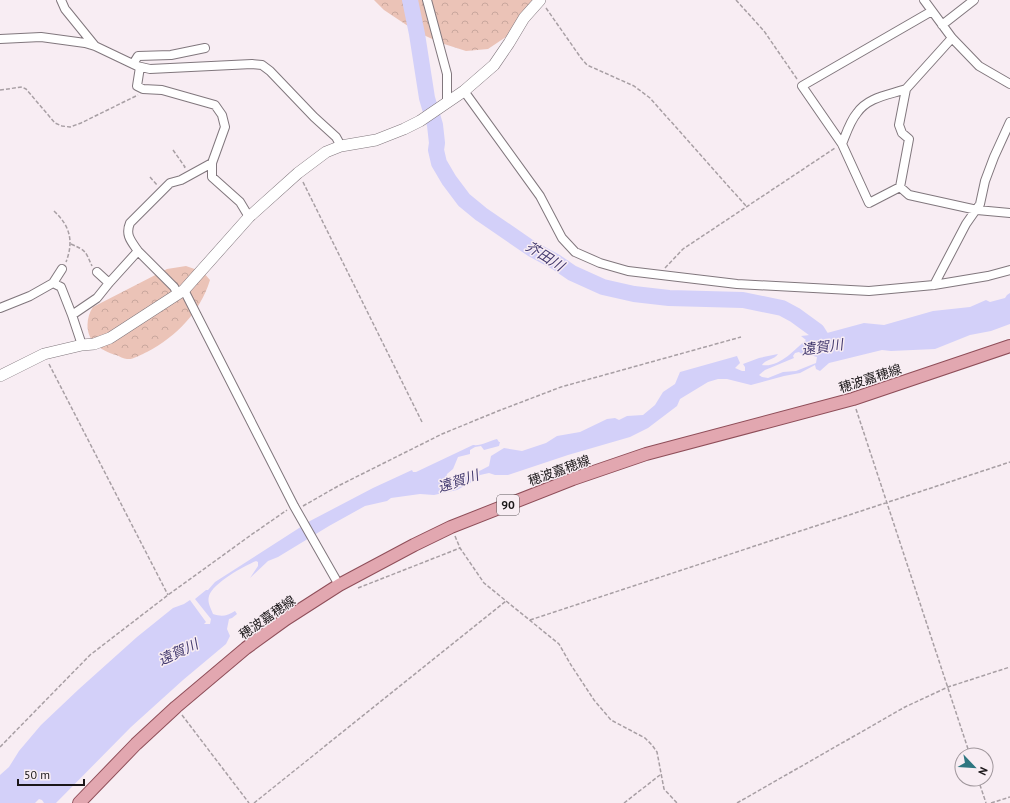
<svg xmlns="http://www.w3.org/2000/svg" width="1010" height="803" viewBox="0 0 1010 803" font-family="'PT Sans','Noto Sans JP',sans-serif">
<style>
.forest{fill:url(#forest-crowns)}
.water{fill:#d3d0f9;fill-rule:evenodd}
.lines{fill:none;stroke-linecap:round;stroke-linejoin:round}
.river{stroke:#d3d0f9;stroke-width:16}
.street-casing{stroke:#81777d;stroke-width:10}
.secondary-casing{stroke:#81777d;stroke-width:12}
.primary-casing{stroke:#8f4e59;stroke-width:14}
.path{stroke:#a89fa4;stroke-width:1.5;stroke-dasharray:4 2;stroke-linecap:butt}
.street{stroke:#fff;stroke-width:8}
.secondary{stroke:#fff;stroke-width:11}
.primary{stroke:#e2a7b0;stroke-width:12}
.labels{text-anchor:middle;stroke-width:3;stroke-linejoin:round;paint-order:stroke}
.shield{fill:#f8edf3;stroke:#5d575a;stroke-width:1}
.shield-label{font-size:12px;font-weight:bold;fill:#1b1719}
.street-label{font-size:13px;fill:#1b1719;stroke:#f8edf3}
.water-label{font-size:14px;font-style:italic;fill:#443b70;stroke:#f8edf3}
</style>
<defs>
<pattern id="forest-crowns" width="20" height="18" patternUnits="userSpaceOnUse"><rect width="20" height="18" fill="#ebc3b7"/><path d="M2 6a3 3 0 1 1 6 0M12 15a3 3 0 1 1 6 0" fill="none" stroke="#c9a79d"/></pattern>
</defs>
<rect width="100%" height="100%" fill="#f8edf3"/>
<path class="forest" d="M374 0H536L524 25 488 49 466 51 441 43 417 32 384 10Z
M186 266 203 272 210 280C200 312 177 336 147 352 142 354 133 360 127 359 124 359 119 356 116 355 109 353 100 349 94 343 85 333 86 317 93 307L167 269Z"/>
<path class="water" d="M1010 293V324L991 331 970 335 935 349 891 351 882 350 829 363 820 371 816 369 815 365 800 373 784 376 751 385 727 379H718L708 382 680 399 677 406 648 428 630 437 568 455 508 475H495L489 473 480 475 475 480 457 490 434 495 420 494 391 498 387 501 365 506 329 526 278 557 268 561 250 578 258 566V562L256 561C244 566 213 583 209 596 207 603 211 608 213 614 222 617 227 616 235 611L237 614 232 618 229 619 227 629 230 636 226 644 183 680 131 727 56 803H44L42 800 39 799 35 803H0V775L9 767 19 751 41 725 79 689 137 637 173 608 184 604 190 600 206 622 204 624H210L211 619 195 599 206 590H208L215 582 310 521 373 488 412 470 413 472H416L473 445C481 446 489 441 497 439L499 442H500L499 446 484 450 481 446 475 447 470 450V454L458 457 453 469 447 474C446 478 446 480 450 482 464 478 476 473 489 466L491 456 504 448 522 451 546 443 557 436 580 432 607 419 615 418 619 420 627 416 643 415 655 405 663 392 675 384 680 372 737 356 740 363 735 368 742 371H745V367L743 364 759 358 778 354C774 360 766 359 762 365 779 368 794 350 806 340L801 336 827 333 864 323 884 325 933 311 970 307 986 300 990 302 1005 298 1007 295ZM799 352C804 357 811 354 817 357L816 363 796 371 783 372 768 378 762 377 759 375 765 370 794 358 793 356 795 353Z"/>
<g class="lines">
<path class="river" d="M410 0 417 34 427 98 435 125 437 143 436 150 439 163 449 180 464 200 481 214 532 249 556 262 572 273 603 287 634 294 669 298 743 300 782 308 795 315 817 331 827 347"/>
<g class="street-casing">
<path id="street" d="M61 0 65 9 95 46
M427 0 447 74V101
M924 0 952 38 979 66 1010 84
M932 11 802 86 842 144 869 203 900 187 909 195 977 210 1010 213
M942 25 974 0
M0 39 41 37 85 43 95 46 137 66 150 69 252 64 262 65 270 71 314 117 336 137 341 146
M133 64 138 56 171 55 205 48
M140 67 137 86 143 89 162 90 215 105 222 115 225 127 212 163V177L240 202 249 217
M464 91 540 196 562 238 575 252 600 263 628 271 737 284 869 291 934 285 988 276 1010 270
M842 144C846 134 850 121 857 113 868 97 889 95 906 89
M900 187 909 139 902 133 899 125 906 89 952 38
M138 251 174 287 178 294
M97 272 109 283
M53 283 62 269
M934 285 966 224 980 204 985 181 994 157 1010 122
M184 290 294 506 339 585
M0 308 30 296 53 283 61 287 72 315 82 345
M72 315 97 298 109 283 138 251C131 241 125 235 130 223L170 183 181 180 212 163"/>
</g>
<g class="secondary-casing">
<path id="secondary" d="M0 376 44 354 82 345 94 344 110 338 184 290 249 217 298 173 326 152 341 146 376 140 404 129 420 121 464 91 494 65 509 43 524 18 540 0"/>
</g>
<g class="primary-casing">
<path id="primary" d="M79 803 136 744 176 707 246 648 286 619 339 585 414 545 451 527 573 479 646 454 853 399 1010 346"/>
</g>
<path class="path" d="M736 0 764 31 797 79
M546 8 581 58 587 65 634 86 650 98 746 206
M0 90 22 87 26 89 55 123 62 126 70 127 81 123 138 95
M173 150 185 167 183 168
M150 177 157 185
M303 182 422 422
M54 211C70 226 74 241 66 262
M71 244C87 251 85 251 92 266
M665 268 683 249 835 148
M49 364 168 595
M856 409 970 755
M303 506 340 485 442 434 498 411 561 387 741 337
M455 536 460 548 484 583 559 644 571 665 594 700 611 720 645 738 652 745 657 752 664 789 677 803
M358 588 460 548
M530 620 1010 462
M182 715 249 803
M0 747 90 655 168 595 251 535 287 510
M978 779 986 803
M254 803 506 601
M624 803 660 775
M737 803 905 707 948 687 1010 667
M991 803 1010 797"/>
<use href="#street" class="street"/>
<use href="#secondary" class="secondary"/>
<use href="#primary" class="primary"/>
</g>
<g class="labels">
<rect class="shield" x="497" y="495" width="22" height="20" rx="3"/>
<g class="shield-label">
<text x="508" y="509">90</text>
</g>
<g class="street-label">
<text transform="translate(870 378) rotate(-18)" y="5">穂波嘉穂線</text>
<text transform="translate(559 470) rotate(-20)" y="5">穂波嘉穂線</text>
<text transform="translate(267 617) rotate(-35)" y="5">穂波嘉穂線</text>
</g>
<g class="water-label">
<text transform="translate(545 256) rotate(32)" y="5">芥田川</text>
<text transform="translate(822 347) rotate(-8)" y="5">遠賀川</text>
<text transform="translate(458 481) rotate(-18)" y="5">遠賀川</text>
<text transform="translate(178 652) rotate(-25)" y="5">遠賀川</text>
</g>
</g>
<g transform="translate(974 767) rotate(115)"><circle r="19" fill="#f8edf3" stroke="#a0979c"/>
<path d="M0-3L7 15L0 10L-7 15Z" fill="#2e7680"/>
<text y="-6" font-size="11" font-weight="bold" text-anchor="middle" fill="#1b1719">N</text>
</g>
<path d="M18 779v6h66v-6" fill="none" stroke="#1b1719" stroke-width="2"/>
<text x="24" y="779" font-size="12" fill="#1b1719" stroke="#f8edf3" stroke-width="3" paint-order="stroke">50 m</text>
</svg>
